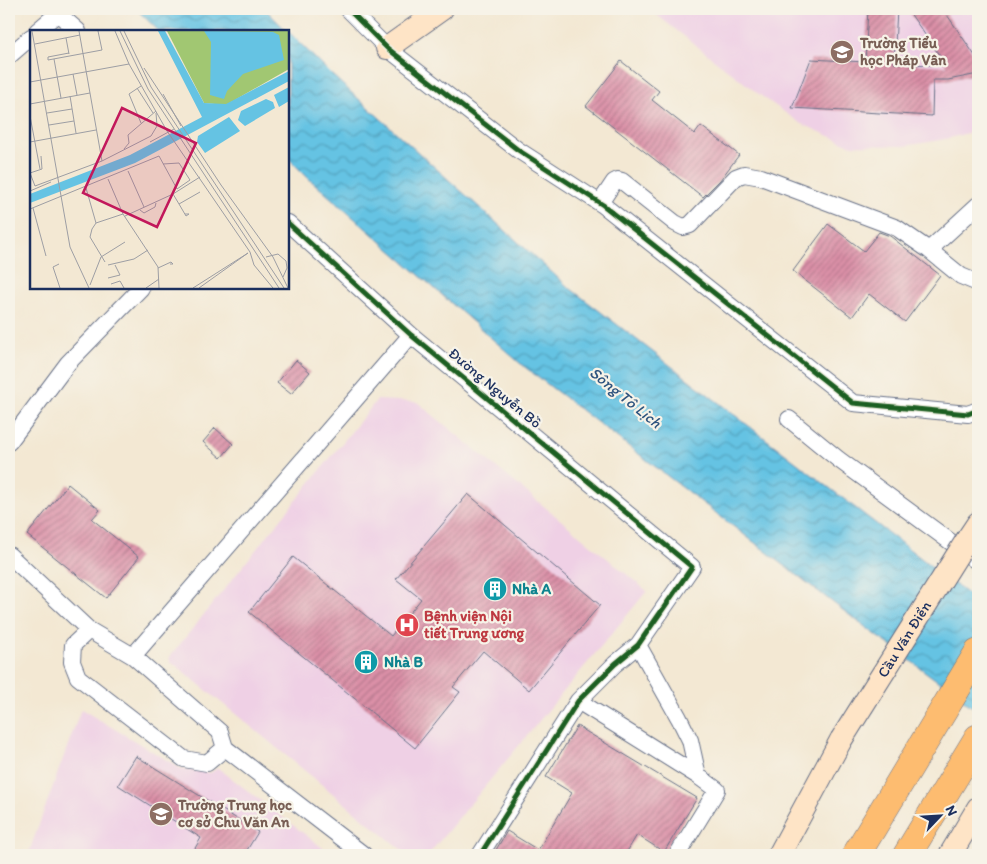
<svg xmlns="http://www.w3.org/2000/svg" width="987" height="864" viewBox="0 0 987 864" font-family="Itim,sans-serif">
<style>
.built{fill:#efd0e5}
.water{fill:url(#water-waves);stroke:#4079a0}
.building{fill:url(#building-hatch)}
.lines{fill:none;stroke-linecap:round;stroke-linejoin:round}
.street-casing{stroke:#677087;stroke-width:18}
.secondary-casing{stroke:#677087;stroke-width:24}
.highway-casing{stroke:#677087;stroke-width:29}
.street{stroke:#fff;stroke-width:16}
.secondary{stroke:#fee4c6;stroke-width:22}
.highway{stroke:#fdbc70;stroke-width:28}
.secondary-bridge-casing{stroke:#677087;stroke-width:24;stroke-linecap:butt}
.secondary-bridge{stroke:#fee4c6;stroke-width:22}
.cycleway-casing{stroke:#f7f3e8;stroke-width:8}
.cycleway{stroke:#1b5e20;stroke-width:5}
.labels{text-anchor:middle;stroke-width:4.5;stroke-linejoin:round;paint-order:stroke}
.education-label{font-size:15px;font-weight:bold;fill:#785e54;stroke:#f7f3e8;text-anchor:start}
.street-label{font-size:15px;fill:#1b2f5e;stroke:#f7f3e8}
.culture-label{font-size:15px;font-weight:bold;fill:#0d838f;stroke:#f7f3e8;text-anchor:start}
.health-label{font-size:15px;font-weight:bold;fill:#be3a42;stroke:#f7f3e8;text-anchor:start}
.water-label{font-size:16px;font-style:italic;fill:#2e547f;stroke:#f7f3e8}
.inset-road{fill:none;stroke:#9d9ea4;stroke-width:1}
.view{fill:#c2185b;fill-opacity:0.15;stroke:#c2185b;stroke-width:2.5}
.inset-edge{fill:none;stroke:#1b2f5e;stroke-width:2.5}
</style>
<defs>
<pattern id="water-waves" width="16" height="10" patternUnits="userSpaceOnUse" patternTransform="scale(1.25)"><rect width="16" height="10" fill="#65c3e3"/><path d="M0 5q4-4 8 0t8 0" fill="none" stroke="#529fbb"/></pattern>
<pattern id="building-hatch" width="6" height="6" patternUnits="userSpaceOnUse" patternTransform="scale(1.25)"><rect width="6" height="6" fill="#db90a7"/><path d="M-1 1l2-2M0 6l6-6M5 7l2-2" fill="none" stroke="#b1768b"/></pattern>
</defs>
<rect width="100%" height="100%" fill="#f7f3e8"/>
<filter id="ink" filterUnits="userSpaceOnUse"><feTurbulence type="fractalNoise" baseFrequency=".02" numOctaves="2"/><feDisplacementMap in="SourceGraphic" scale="10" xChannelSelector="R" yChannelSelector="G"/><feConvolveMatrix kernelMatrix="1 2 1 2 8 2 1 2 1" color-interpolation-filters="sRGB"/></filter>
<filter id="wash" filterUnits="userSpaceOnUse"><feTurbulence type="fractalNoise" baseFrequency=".0096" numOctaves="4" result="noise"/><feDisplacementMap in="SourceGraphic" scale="20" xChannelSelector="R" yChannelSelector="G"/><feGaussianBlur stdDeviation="1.12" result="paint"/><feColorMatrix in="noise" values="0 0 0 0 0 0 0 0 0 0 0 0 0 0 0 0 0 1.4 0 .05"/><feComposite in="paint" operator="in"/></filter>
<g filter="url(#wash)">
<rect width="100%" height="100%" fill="#f3e8d3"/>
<path class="built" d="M649 9H978V130L946 139 904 146 850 145 800 123 760 95Z
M377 400 417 402 647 591 428 855H408L168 659Z
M81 709 180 768 210 773 218 768 332 855H28Z"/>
<path class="water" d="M136 9H265L287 31H159Z
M288 31 333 76 567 286 797 463 978 602V711L844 611 521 364 307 177 288 158Z"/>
<g id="blocks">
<path class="building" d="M868 9H897L894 63 947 66 907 9H943L978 60V74L948 80H933L932 116 792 108 811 59 865 62Z
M621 61 659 91 652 100 695 134 701 126 739 155 720 180 703 197 586 106Z
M828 224 864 251 879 232 890 236 940 275 905 322 869 294 852 317 793 271Z
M296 360 310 372 291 394 277 383Z
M215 428 233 444 221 458 203 442Z
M68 484 100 510 92 519 139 557 106 598 27 535Z
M468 494 600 605 529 690 483 651 453 687 460 692 415 748 249 612 293 557 391 636 421 599 396 579Z
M577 726 697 798 664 852 637 835 625 855H493L507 831 538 850 572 793 546 777Z
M136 756 258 832 244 855H191L201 838 118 785Z"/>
</g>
</g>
<g filter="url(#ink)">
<use href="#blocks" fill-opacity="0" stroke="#677087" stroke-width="1"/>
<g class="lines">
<g class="street-casing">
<path id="street" d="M53 9 78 31
M348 9 387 48 518 150 603 205 853 403 968 414 978 410
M37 31 58 13
M9 56 31 37
M600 203 614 182 618 180 622 181 675 223 683 227 690 225 736 177 744 174 761 177 897 228 929 250 961 276 978 283
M288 223 411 335 692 567 638 645 615 664 578 701 480 855
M929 250 978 205
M789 419 838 459 978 562
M9 442 68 363 141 288
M9 555 89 630 133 656 220 732 225 748 364 855
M89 630 73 645 72 662 78 677 184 759 207 763 225 748
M638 645 679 718 690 740 698 776 717 790 677 855
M133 656 411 335
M578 701 698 776"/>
</g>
<g class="secondary-casing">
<path id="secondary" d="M387 48 442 9
M968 538 978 523
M779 855 841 740
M950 855 978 808"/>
</g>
<g class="highway-casing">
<path id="highway" d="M856 855 978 653
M907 855 978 738"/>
</g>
<use href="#street" class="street"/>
<use href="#secondary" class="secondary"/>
<use href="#highway" class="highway"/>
<g class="secondary-bridge-casing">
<g id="secondary-bridge">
<path id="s1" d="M841 740 968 538"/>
</g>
</g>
<use href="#secondary-bridge" class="secondary-bridge"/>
<g class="cycleway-casing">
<path id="cycleway" d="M348 9 387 48 518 150 603 205 853 403 968 414 978 410
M288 223 411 335 692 567 638 645 615 664 578 701 480 855"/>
</g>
<use href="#cycleway" class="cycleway"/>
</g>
</g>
<defs>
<g id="school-disc" transform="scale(1.25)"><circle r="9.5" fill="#8d6e63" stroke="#f7f3e8"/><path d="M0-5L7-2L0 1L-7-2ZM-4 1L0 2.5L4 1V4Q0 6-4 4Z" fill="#fff"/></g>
<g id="building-disc" transform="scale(1.25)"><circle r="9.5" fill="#0f9aa8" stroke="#f7f3e8"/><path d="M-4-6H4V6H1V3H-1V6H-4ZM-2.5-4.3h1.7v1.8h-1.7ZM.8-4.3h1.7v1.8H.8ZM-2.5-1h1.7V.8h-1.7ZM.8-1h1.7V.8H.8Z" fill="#fff"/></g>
<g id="hospital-disc" transform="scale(1.25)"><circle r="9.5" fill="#e0444e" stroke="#f7f3e8"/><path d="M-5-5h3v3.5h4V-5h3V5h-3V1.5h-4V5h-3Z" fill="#fff"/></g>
</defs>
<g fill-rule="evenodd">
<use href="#school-disc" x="842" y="52"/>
<use href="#building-disc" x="495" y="589"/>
<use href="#hospital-disc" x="407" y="625"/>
<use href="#building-disc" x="366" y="662"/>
<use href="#school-disc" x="161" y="814"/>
</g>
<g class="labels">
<g class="education-label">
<text x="860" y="48">Trường Tiểu<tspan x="860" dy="17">học Pháp Vân</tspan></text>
<text x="178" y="810">Trường Trung học<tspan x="178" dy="17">cơ sở Chu Văn An</tspan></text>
</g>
<g class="street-label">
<text transform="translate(495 388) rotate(40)" y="5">Đường Nguyễn Bồ</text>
<text dy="5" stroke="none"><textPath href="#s1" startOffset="119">Cầu Văn Điển</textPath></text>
</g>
<g class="culture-label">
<text x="512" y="594">Nhà A</text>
<text x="384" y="667">Nhà B</text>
</g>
<g class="health-label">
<text x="424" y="621">Bệnh viện Nội<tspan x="424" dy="17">tiết Trung ương</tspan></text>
</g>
<g class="water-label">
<text transform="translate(626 397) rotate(39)" y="6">Sông Tô Lịch</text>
</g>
</g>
<g transform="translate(30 30)">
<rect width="259" height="259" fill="#f3e8d3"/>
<path d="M137 1H259V39L196 75 174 73Z" fill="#a1c772"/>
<path d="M128 1H135L174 73 196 74 259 41V51L105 133 0 173V164L100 125 172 87ZM174 1 243 2 249 5 254 30 213 44 197 61 194 69 180 65 181 12ZM259 57V71L249 77 244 65ZM236 69 243 72 245 78 215 96 208 90 211 81ZM199 87 210 101 175 123 167 112 168 106Z" fill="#65c3e3"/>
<path class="inset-road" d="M2 1 40 217 59 258M49 1 72 131M85 1 99 34 137 101 220 222 224 235 243 258M90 1 118 59 249 258M94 1 121 57 254 258M36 8 39 24M5 14 50 5M18 27V30L72 20 68 1M18 27 39 23M24 29 31 68M114 38 191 155 243 227 258 258M43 44 47 65M0 52 99 34M111 56 99 64 111 93M107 58 123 83M133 64 151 96M40 66 46 103M0 74 60 63M17 83 42 79M0 86 10 139M19 95 44 91M0 112 66 100M120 112 144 99M94 119 99 113 98 105 126 81M98 141 114 177M0 143 5 156 72 131 121 106 127 96 126 83M0 143 12 139 11 126M78 149 93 184 128 237 129 258M56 158 66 193M0 161 21 152M143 164 149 174 156 186 159 184H155M149 174 170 162M3 178 16 226M0 179 129 126 147 159 160 150 149 133 133 134M110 180 114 183 125 177 126 173M95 186 143 164 170 147M236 227 248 224 256 231 257 238 253 247M75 232 60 207 62 199 66 193 93 184M29 234 23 237 30 258M78 235 104 229 118 220M128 238 141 232 143 234H140M78 248 90 245 85 235M81 254 90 251 94 258M60 255 71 227 95 212M116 258 129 249M163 258 218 223M169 258 218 223"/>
<path class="view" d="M92 78 166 113 127 197 53 163Z"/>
<rect width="259" height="259" class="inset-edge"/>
</g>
<rect width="987" height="864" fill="none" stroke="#f7f3e8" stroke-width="30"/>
<g transform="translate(940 816) rotate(65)" stroke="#f7f3e8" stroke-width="4" paint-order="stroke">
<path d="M0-4L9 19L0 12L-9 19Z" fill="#1b2f5e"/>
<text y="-8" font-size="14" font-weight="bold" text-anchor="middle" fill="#1b2f5e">N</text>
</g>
</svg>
